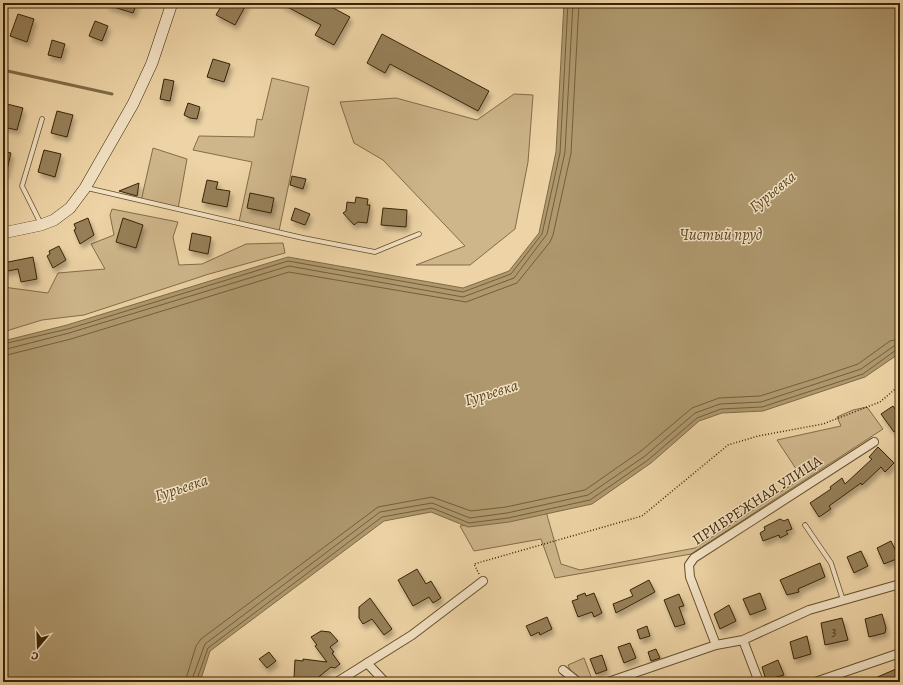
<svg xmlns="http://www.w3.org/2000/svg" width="903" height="685" viewBox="0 0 903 685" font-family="Alegreya,serif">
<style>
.green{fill:#ceb58a;stroke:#836c47}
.water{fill:#af986e;stroke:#7f6a44}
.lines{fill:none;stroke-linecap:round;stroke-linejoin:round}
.shore{stroke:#745e39;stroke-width:1}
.stream{stroke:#7f6a44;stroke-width:3}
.building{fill:#967f58;stroke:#382404;filter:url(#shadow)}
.service-casing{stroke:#65502c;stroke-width:5.5}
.minor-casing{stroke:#65502c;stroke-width:10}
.secondary-casing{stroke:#382404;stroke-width:12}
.path{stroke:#382404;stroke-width:1.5;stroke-dasharray:1 2;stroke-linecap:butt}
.service{stroke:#f3e2c4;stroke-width:4}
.minor{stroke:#f3e2c4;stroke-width:8}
.secondary{stroke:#f3e2c4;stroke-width:11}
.labels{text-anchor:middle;stroke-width:3;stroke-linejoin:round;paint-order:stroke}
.number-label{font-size:13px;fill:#503b19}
.street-label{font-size:15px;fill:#382404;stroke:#f3e2c4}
.water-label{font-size:16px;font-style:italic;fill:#5c4724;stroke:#f3e2c4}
</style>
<defs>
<filter id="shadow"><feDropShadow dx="2.5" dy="4.5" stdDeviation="2" flood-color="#0004"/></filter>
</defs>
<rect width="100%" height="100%" fill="#edd3a5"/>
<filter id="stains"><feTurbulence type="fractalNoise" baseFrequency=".005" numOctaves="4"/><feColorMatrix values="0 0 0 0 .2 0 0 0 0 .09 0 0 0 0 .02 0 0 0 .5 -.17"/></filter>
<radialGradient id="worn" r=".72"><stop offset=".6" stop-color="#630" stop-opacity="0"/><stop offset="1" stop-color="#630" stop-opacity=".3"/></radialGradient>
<path class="green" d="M272 78 309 87 279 231 239 222 252 162 193 150 199 136 254 137 257 119 262 120Z
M514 94 533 95 528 162 515 229 470 265H416L465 246 383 160 354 143 340 102 396 98 477 120Z
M153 148 187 159 178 209 141 201Z
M112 209 178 222 173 237 179 265 202 264 246 244 283 243 285 253 209 274 84 315 42 320 3 332V287L48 293 58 273 105 269 91 244 114 235 110 215Z
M867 407 883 429 691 554 555 578 541 539 474 551 460 526 510 517 545 508 561 564 580 570 695 548 802 478 777 440 841 426 837 417 853 410Z
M584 658 593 682H575L568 665Z"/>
<path class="water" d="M564 3H900V353L865 377 763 411 722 413 699 421 651 463 592 504 509 522 468 527 431 512 384 521 210 651 200 682H3V341L67 325 288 257 463 288 509 271 539 233 556 152Z"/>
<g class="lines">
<path class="shore" d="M3 344 68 329 288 261 463 292 511 274 542 234 560 153 568 3
M3 350 69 333 289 266 463 297 514 278 547 234 565 152 573 3
M3 356 71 339 289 272 466 302 517 283 550 242 553 235 571 153 579 3
M185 682 196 646 201 639 378 507 432 497 471 511 506 507 585 490 641 451 692 408 719 398 760 396 817 378 858 364 890 341 900 339
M191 682 205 644 380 512 432 503 470 518 507 513 588 495 645 456 695 413 720 404 761 402 861 369 894 346 900 345
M196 682 208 648 382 517 432 508 469 523 508 518 590 500 648 460 697 418 721 409 762 407 863 374 896 350H900"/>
<path class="stream" d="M3 70 112 94"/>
</g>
<path class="building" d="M107 3H137L133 13 107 5Z
M223 3H247L235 25 216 15Z
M280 3H324L350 17 334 45 315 35 321 25Z
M18 14 34 19 27 42 10 36Z
M95 21 108 26 102 41 89 36Z
M382 34 489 91 478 111 390 64 385 73 367 63Z
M52 40 65 44 61 58 48 55Z
M213 59 230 64 224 82 207 77Z
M164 79 174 81 170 101 160 99Z
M188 103 200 107 197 119 190 118 184 115Z
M7 104 23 108 17 130 3 127V118Z
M57 111 73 115 67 137 51 133Z
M44 150 61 154 55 177 38 172Z
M3 151 11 153 6 174H3Z
M292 176 306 179 303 189 290 185Z
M207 180 218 182 216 189 230 191 227 207 202 202Z
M139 183 137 196 119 191Z
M250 193 274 198 271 213 247 208Z
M356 197 368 199 367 205H370L367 223 358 222 354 225 343 213 346 211 347 202 355 203Z
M295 208 310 214 305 225 291 220Z
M383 208 407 210 406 227 381 225Z
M88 218 94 235 80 244 74 230 76 229 74 224Z
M123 218 143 225 136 248 116 242Z
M192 233 211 237 208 254 189 250Z
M59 246 66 260 53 268 47 256 50 254 49 251Z
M33 257 37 279 21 282 18 269 3 272V263Z
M893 406 900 416V428L894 432 881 414Z
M878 447 894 463 885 472 881 467 862 485 861 483 829 506 831 509 819 517 810 503 831 489 830 487 842 478 845 484 872 459 869 457Z
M780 519 784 521 788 519 792 529 786 531 788 534 780 538 779 535 763 541 760 533 765 530 764 527Z
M891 541 899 558 884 564 877 548Z
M861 551 868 566 854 573 847 557Z
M820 563 825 577 798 589 799 592 787 595 780 580Z
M417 569 426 584 431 581 441 598 433 603 429 597 413 606 398 580Z
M649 580 655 592 616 613 613 604 633 596 630 590Z
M585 593 586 596 594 593 602 613 594 617 592 612 578 617 572 601 578 599 577 596Z
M760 593 766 609 750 615 743 599Z
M679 594 684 606 679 607 685 624 675 627 664 600Z
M370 598 392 629 384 635 372 619 363 624 359 618V607Z
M729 605 736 621 720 629 714 614Z
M882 614 886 628 885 633 869 637 865 619Z
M547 617 552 629 540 635 539 632 531 636 526 626Z
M842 618 848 640 825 645 821 623Z
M647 626 650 636 640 639 637 630Z
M321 631 330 632 338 641 330 647 334 652 332 653 340 664 335 668 331 667 315 680 313 677 306 682 304 679 294 678 295 660 303 661V659L327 662 315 646 317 645 311 637Z
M807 636 811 654 794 659 790 642Z
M630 643 636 658 624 663 618 647Z
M656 649 660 658 651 661 648 652Z
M269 652 276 661 267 668 259 659Z
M602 655 607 670 596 674 590 659Z
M778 660 784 675 766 680 762 667Z
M896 669 900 682H866Z"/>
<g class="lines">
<g class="service-casing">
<path id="service" d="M51 3 58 5 67 3
M87 188 303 238 375 252 419 234
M41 224 22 186 42 119
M805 525 831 563 843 600"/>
</g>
<g class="minor-casing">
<path id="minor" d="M743 640 759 682
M716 645 690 577 689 565 694 558 874 442
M367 663 385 682
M563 670 578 682
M337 682 412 635 483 581
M608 682 716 645 743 640 809 610 900 584
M815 682 900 653"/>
</g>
<g class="secondary-casing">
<path id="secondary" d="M3 233 41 225 54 220 70 208 85 188 133 104 152 63 172 3"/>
</g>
<path class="path" d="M479 574 474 564 642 516 728 445 758 436 823 424 880 402 900 385"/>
<use href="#service" class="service"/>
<use href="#minor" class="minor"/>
<use href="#secondary" class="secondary"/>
</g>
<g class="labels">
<g class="number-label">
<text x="834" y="636">3</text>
</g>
<g class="street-label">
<text transform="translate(757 500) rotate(-33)" y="5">ПРИБРЕЖНАЯ УЛИЦА</text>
</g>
<g class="water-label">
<text transform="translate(772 191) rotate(-39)" y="6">Гурьевка</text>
<text x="721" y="240">Чистый пруд</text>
<text transform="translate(491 392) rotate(-17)" y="6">Гурьевка</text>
<text transform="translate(181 487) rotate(-18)" y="6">Гурьевка</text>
</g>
</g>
<rect width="903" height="685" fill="none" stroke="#edd3a5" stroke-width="16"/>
<rect x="4" y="4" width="895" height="677" fill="none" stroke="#382404" stroke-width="2"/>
<rect x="8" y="8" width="887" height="669" fill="none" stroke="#382404"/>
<g transform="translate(38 647) rotate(199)" stroke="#f3e2c4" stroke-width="3" paint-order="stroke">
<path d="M0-3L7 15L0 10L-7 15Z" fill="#382404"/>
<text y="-6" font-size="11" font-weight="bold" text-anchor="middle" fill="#382404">С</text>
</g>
<rect width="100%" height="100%" filter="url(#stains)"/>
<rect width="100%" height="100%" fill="url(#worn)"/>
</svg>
